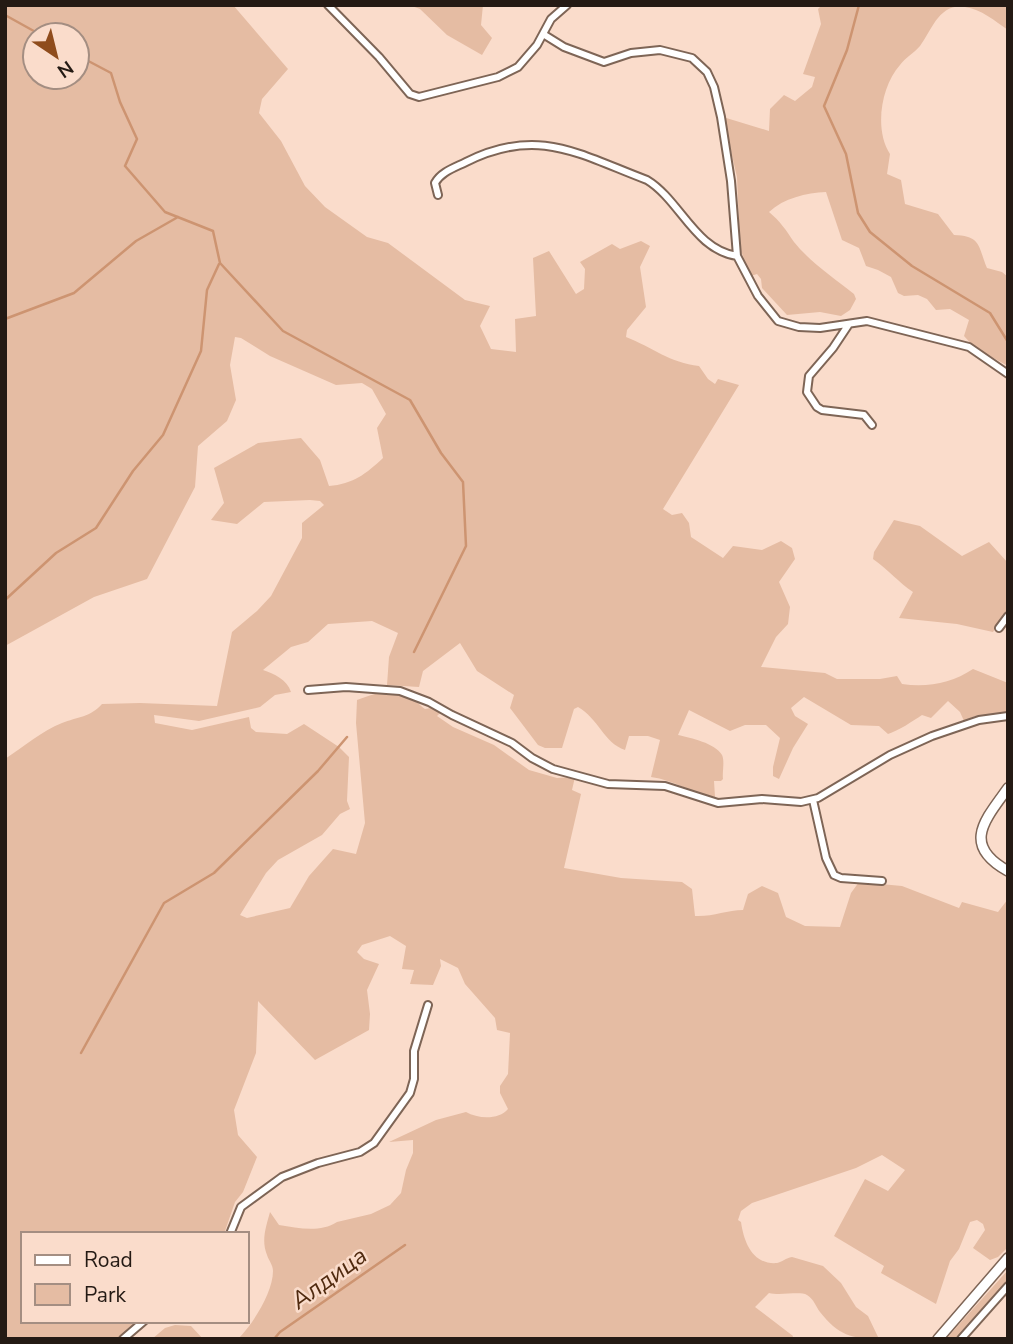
<svg xmlns="http://www.w3.org/2000/svg" width="1013" height="1344" viewBox="0 0 1013 1344" font-family="'Nunito Sans',sans-serif">
<style>
.green{fill:#e5bca3;fill-rule:evenodd}
.lines{fill:none;stroke-linecap:round;stroke-linejoin:round}
.stream{stroke:#cd9471;stroke-width:2.5}
.street-casing{stroke:#7e6556;stroke-width:10}
.secondary-casing{stroke:#7e6556;stroke-width:12}
.street{stroke:#fff;stroke-width:6}
.secondary{stroke:#fff;stroke-width:9}
.labels{text-anchor:middle;stroke-width:5;stroke-linejoin:round;paint-order:stroke}
.water-label{font-size:24px;font-style:italic;fill:#502a0f;stroke:#fadccb}
</style>
<rect width="100%" height="100%" fill="#fadccb"/>
<path class="green" d="M5 5H233L288 69 262 99 259 113 281 141 305 186 325 207 367 237 388 243 465 300 490 306 480 326 491 349 516 352 515 319 536 316 533 258 549 251 576 294 584 289 585 269 580 262 612 244 620 249 641 241 650 246 640 267 646 307 627 330 626 337C652 347 670 363 699 366L708 379 715 384 718 379 739 385 663 509 672 515 682 513 689 523 691 537 723 558 733 546 762 550 781 541 792 548 795 559 779 582 790 607 788 624 776 637 761 667 825 673 837 679H880L897 676 902 684C927 688 952 683 973 669L1008 683V715L975 716 964 721 960 712 948 701 931 718 922 715C913 721 898 731 888 734L879 726 851 725 804 697 791 708 795 716 808 724 793 748 779 779 773 776V767L780 738 766 725H745L730 731 689 710 678 735C691 738 715 743 722 755 725 761 722 773 723 779L721 781H714L715 797C693 794 674 780 651 777L660 740 648 736H629L625 750C604 743 598 718 578 707L574 709 562 748H545L538 745 510 708 514 695 477 671 460 643 423 671 419 687 387 685 389 657 398 633 372 621 328 624 308 642 291 647 263 670C274 674 287 679 291 692L275 695 260 707 199 721 154 715 155 723 192 730 249 717 251 728 256 732 287 734 304 724 339 747 349 757 347 801 350 809 340 814 322 835 278 860 266 873 240 915 247 918 290 908 309 876 333 849 356 854 365 823 356 723 357 700C374 694 395 686 412 697 417 701 419 705 425 709L431 708 440 713 437 716 453 727 494 745 529 770 557 778 575 777 572 790 581 794 564 868 621 878 682 882 692 889 695 916C712 917 727 910 743 910L748 894 762 886 778 893 786 917 805 926 840 927 851 893 859 882 902 886 959 908 962 902 998 912 1008 899V1247L998 1257 990 1260 973 1248 985 1230 983 1224 977 1220 970 1222 959 1249 950 1261 936 1304 881 1273 884 1266 834 1236 865 1179 888 1191 905 1170 882 1155 856 1168 752 1203 741 1211 738 1220 741 1222C744 1243 753 1265 777 1263 782 1262 786 1258 792 1257L823 1266 841 1283 856 1307 868 1316 879 1339C852 1339 838 1335 820 1312 816 1307 814 1299 807 1295 800 1291 780 1296 769 1293L755 1307 793 1336 792 1339H238C253 1324 273 1292 273 1271 273 1265 269 1261 267 1255 261 1240 266 1227 270 1212L279 1225C298 1228 320 1233 337 1222L371 1214 390 1205 401 1193 406 1170 413 1153V1140L389 1142 436 1120 466 1112C478 1119 499 1120 508 1109L500 1093V1086L508 1074 510 1033 497 1030 495 1018 465 984 458 968 440 959 441 966 433 985 410 984 414 970 402 969 406 946 390 936 362 945 357 952 364 959 379 964 367 990 370 1014 369 1030 315 1060 258 1001 256 1053 234 1110 238 1135 257 1157 243 1192 235 1202 224 1234H23V1321H136L119 1339H5V759C23 747 42 731 62 723 77 717 91 717 102 704L140 703 217 706 232 632 257 611 271 596 302 538V523L324 505 320 501 310 500 264 502 237 524 211 520 224 503 214 468 258 443 301 438 320 460 329 486C353 484 366 474 383 458L377 428 386 414 372 389 362 383 336 385 270 356 241 338 235 337 230 365 236 400 227 421 198 446 195 487 147 579 94 597 5 646ZM35 35H77V77H35Z
M409 5H483L481 25 492 38 482 55 447 35 420 9Z
M822 5H1008V30C995 21 981 9 965 7 939 3 932 30 920 46 914 53 905 58 900 65 881 86 874 130 890 154L887 174 901 180 905 204 938 214 954 235C982 236 978 247 987 268L1002 272 1008 277V366L975 348 964 336 969 320 950 309 936 310 927 299 918 295 904 296 898 293 891 277 878 270 866 266 859 248 842 240 826 192C806 193 784 198 769 212 780 221 786 230 794 242 810 262 834 278 854 294L856 299 850 310 841 316 820 312 787 315 762 288 761 279 757 274 751 276 740 249 737 177 723 117 769 131 770 109 784 95 795 101 812 87 815 77 803 74 821 24 818 9Z
M894 520 920 526 962 556 989 542 1008 563V610L993 632 957 624 899 618 913 592C898 582 889 570 873 559L874 552Z
M1008 1270V1296L998 1298 957 1339H946Z
M175 1325 191 1326 203 1339H152L165 1328Z"/>
<g class="lines">
<path class="stream" d="M859 5 847 50 824 106 846 154 858 213 870 232 912 266 990 313 1008 342
M5 15 41 35
M77 55 111 73 120 102 137 139 125 166 165 212 213 231 220 263 283 331 410 400 441 453 463 482 466 546 414 652
M5 319 74 293 136 241 178 217
M5 600 56 553 96 528 133 471 163 435 201 351 207 290 219 264
M81 1053 164 903 214 873 318 771 347 737
M274 1339 280 1332 405 1245"/>
<g class="street-casing">
<path id="street" d="M328 5 379 57 410 94 419 97 498 77 518 67 537 45 551 19 567 5
M543 34 564 47 604 62 631 53 660 50 692 58 707 72 714 87 721 117 731 181 737 256 758 296 778 321 799 327 820 328 867 321 969 347 1008 374
M438 195 435 183C441 172 454 168 466 162 538 126 578 154 647 180 680 200 695 250 737 256
M849 324 833 348 809 376 807 392 817 407 822 410 864 415 872 425
M999 628 1008 616
M308 690 346 687 400 691 429 702 452 715 512 743 532 758 553 769 608 784 665 786 718 803 762 799 801 802 818 798 890 755 932 736 979 720 1008 716
M813 800 826 858 834 875 841 878 882 881
M230 1234 241 1207 282 1177 318 1163 360 1152 374 1143 410 1093 414 1079V1051L428 1005
M123 1339 144 1321
M961 1339 1008 1286"/>
</g>
<g class="secondary-casing">
<path id="secondary" d="M1008 788C985 820 961 845 1008 871
M938 1339 1008 1258"/>
</g>
<use href="#street" class="street"/>
<use href="#secondary" class="secondary"/>
</g>
<g class="labels">
<g class="water-label">
<text transform="translate(329 1278) rotate(-36)" y="8">Алдица</text>
</g>
</g>
<rect width="1013" height="1344" fill="none" stroke="#241a14" stroke-width="14"/>
<rect x="21" y="1232" width="228" height="91" fill="#fadccb" stroke="#a48e82" stroke-width="2"/>
<rect x="35" y="1255" width="35" height="10" fill="#ffffff" stroke="#a48e82" stroke-width="2"/>
<text x="84" y="1267" font-size="21" fill="#241a14">Road</text>
<rect x="35" y="1284" width="35" height="21" fill="#e5bca3" stroke="#a48e82" stroke-width="2"/>
<text x="84" y="1302" font-size="21" fill="#241a14">Park</text>
<g transform="translate(56 56) rotate(145)"><circle r="33" fill="#fadccb" stroke="#a48e82" stroke-width="2"/>
<path d="M0-5L12 26L0 18L-12 26Z" fill="#8f4c1c"/>
<text y="-10" font-size="19" font-weight="bold" text-anchor="middle" fill="#241a14">N</text>
</g>
</svg>
